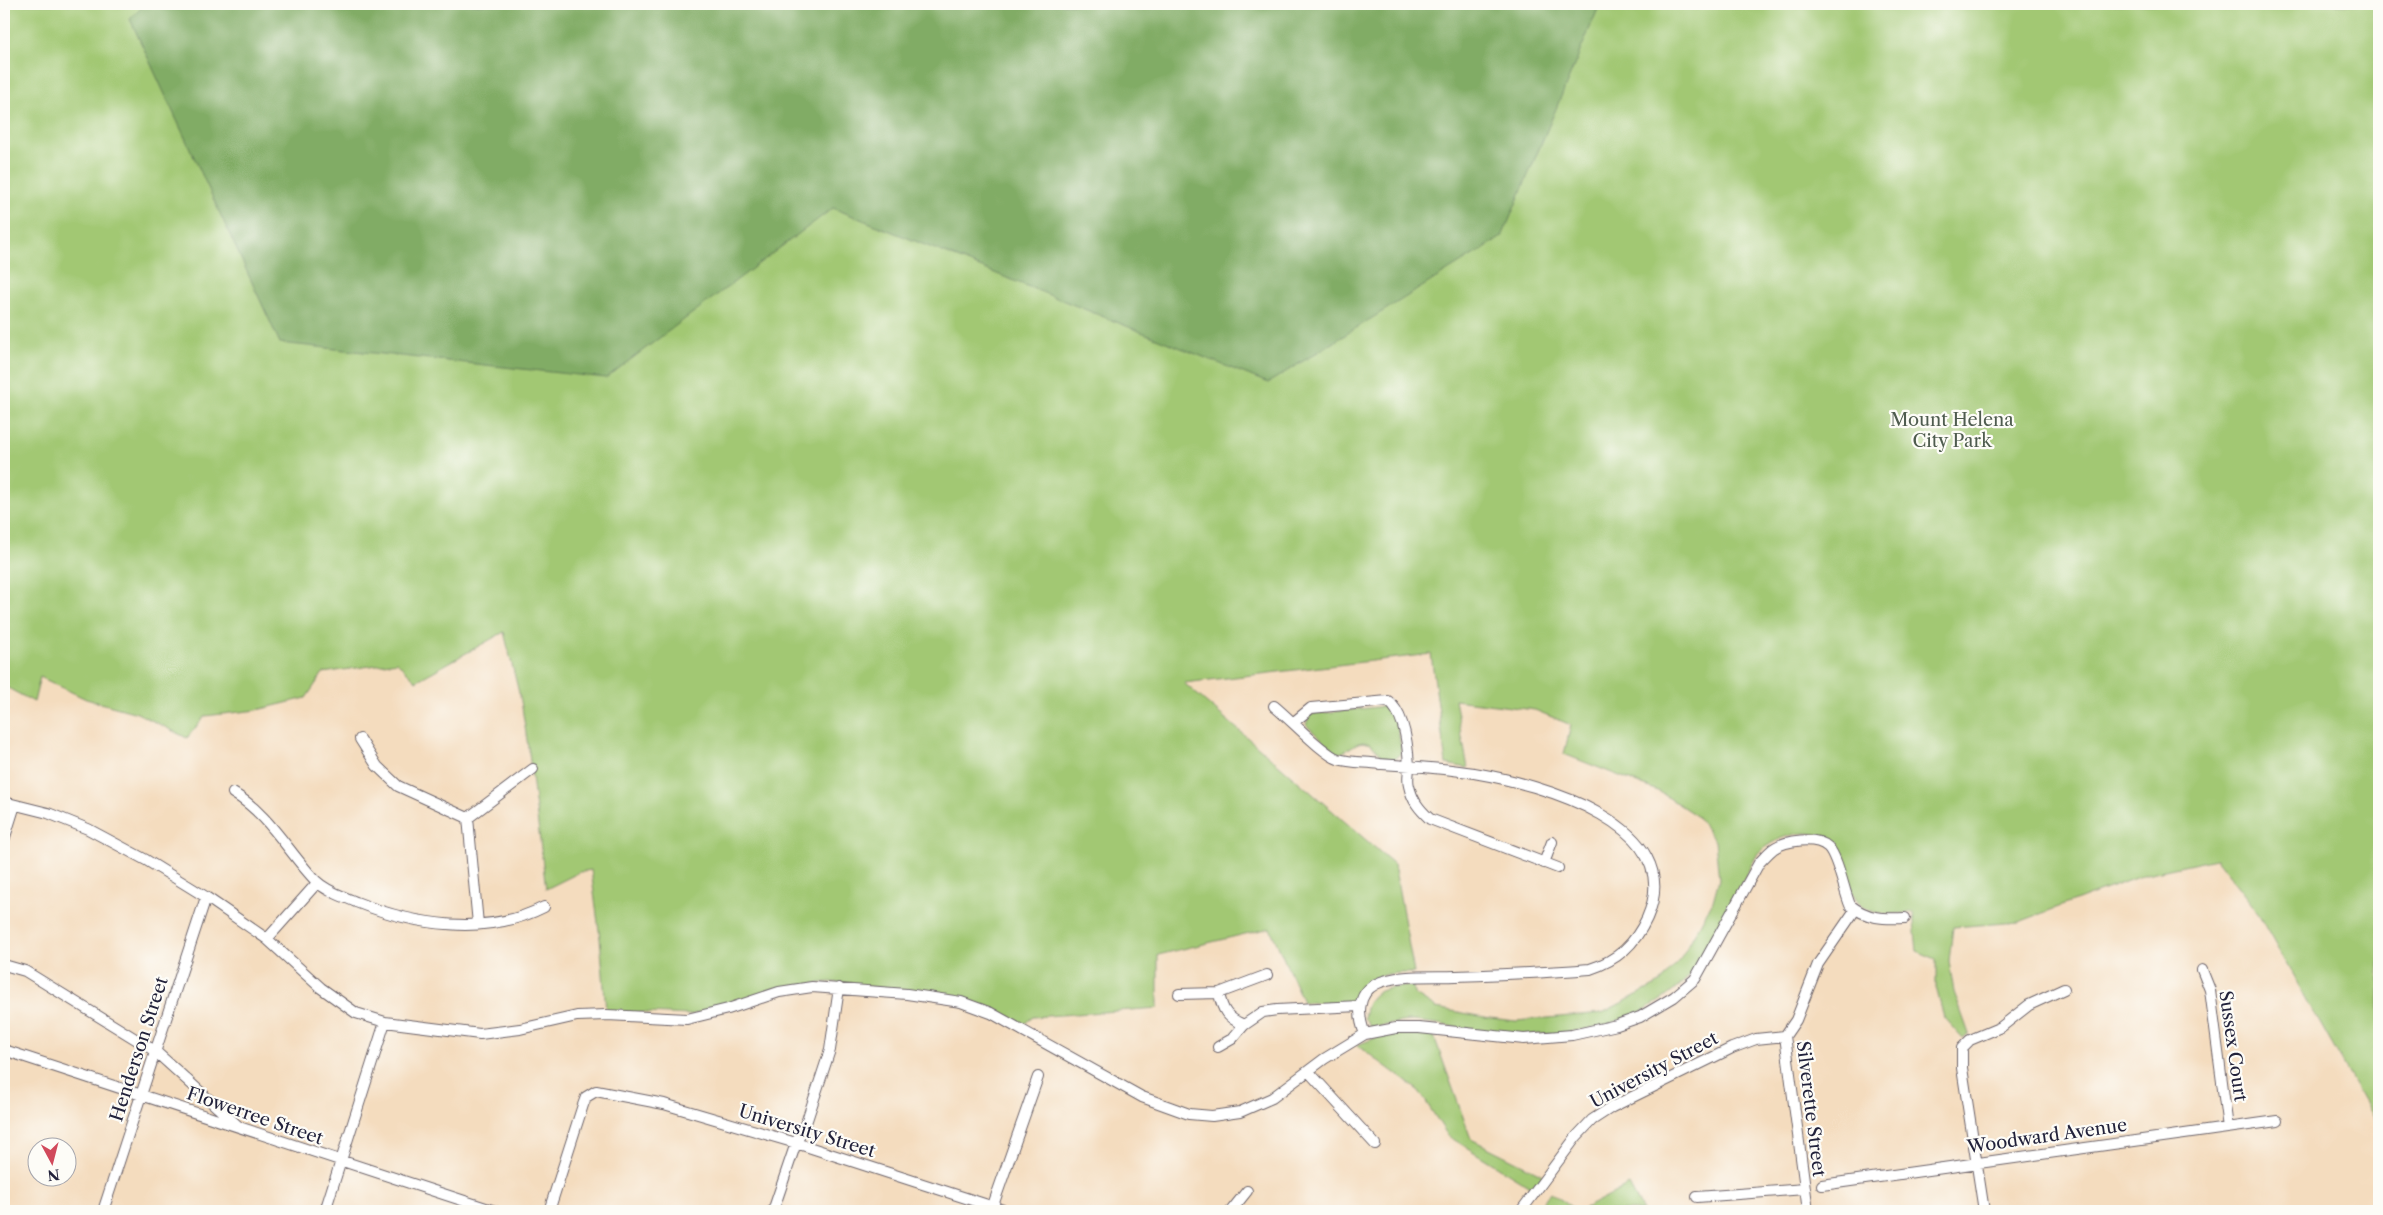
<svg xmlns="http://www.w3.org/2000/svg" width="2383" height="1215" viewBox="0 0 2383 1215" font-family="'Libre Caslon Text',serif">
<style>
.green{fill:#a2c873;stroke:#627557}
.forest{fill:#81ac65;stroke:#526750}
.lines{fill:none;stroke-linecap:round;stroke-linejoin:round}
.street-casing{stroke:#6c6369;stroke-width:12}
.street{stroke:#fff;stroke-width:10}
.labels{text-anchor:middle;stroke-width:4.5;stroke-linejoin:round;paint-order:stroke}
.park-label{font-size:18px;fill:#4f5c4f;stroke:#fdfcf7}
.street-label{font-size:18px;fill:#22223b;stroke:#fdfcf7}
</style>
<rect width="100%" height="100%" fill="#fdfcf7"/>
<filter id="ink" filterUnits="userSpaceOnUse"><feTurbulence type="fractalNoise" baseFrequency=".02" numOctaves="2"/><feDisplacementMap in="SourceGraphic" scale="10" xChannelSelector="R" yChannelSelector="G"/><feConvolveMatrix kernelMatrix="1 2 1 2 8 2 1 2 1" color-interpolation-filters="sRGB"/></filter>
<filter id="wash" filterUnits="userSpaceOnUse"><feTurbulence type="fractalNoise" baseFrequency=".0096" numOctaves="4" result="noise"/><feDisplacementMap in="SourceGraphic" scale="20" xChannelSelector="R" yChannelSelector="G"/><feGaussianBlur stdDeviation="1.12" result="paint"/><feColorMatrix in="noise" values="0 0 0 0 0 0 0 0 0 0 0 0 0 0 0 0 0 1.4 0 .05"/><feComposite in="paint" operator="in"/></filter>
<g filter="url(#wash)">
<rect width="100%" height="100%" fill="#f4dcbe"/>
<path class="green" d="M4 4H2379V1127L2254 907 2216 859 2146 874 2019 922 1953 927 1949 961 1954 992 1969 1034 1963 1039 1944 1018 1936 987V959L1917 951 1913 912C1897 914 1875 917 1861 905 1846 891 1849 871 1841 855 1825 820 1779 833 1758 853L1693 972C1644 1029 1559 1040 1488 1032 1463 1029 1438 1023 1413 1021 1399 1021 1385 1027 1371 1027L1364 1018C1368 987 1387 988 1413 986L1414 994 1436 1008 1490 1018 1516 1021 1602 1013 1660 983 1681 958 1713 901 1719 879 1715 841 1698 817 1660 792 1564 754 1571 725 1535 710 1455 700 1468 768 1446 764 1431 654 1184 683 1394 864 1414 973C1398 973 1377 972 1365 985 1359 991 1356 998 1351 1004L1303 1002 1270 928 1158 955V1008L1033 1017 1024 1024 994 1009 957 997 830 982 802 985 690 1015 606 1011 600 938 591 870 580 872 546 889 529 753 521 701 504 632 416 681 397 662 323 673 306 698 257 710 205 716 187 738 137 713 86 699 40 677 34 702 4 686Z
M1386 706 1396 714 1401 749 1400 754 1394 759 1383 758C1360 724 1351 756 1336 753L1306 725 1309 716 1313 714Z
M1411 1032 1434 1036 1471 1139 1543 1175 1534 1189 1448 1136 1419 1091 1357 1045 1383 1035Z
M1629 1185 1643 1211H1579Z
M1550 1192 1577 1211H1537Z"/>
<path class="forest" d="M145 4H1600L1502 237 1268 383 833 208 606 378 280 343 130 19Z"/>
</g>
<g filter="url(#ink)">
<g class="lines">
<g class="street-casing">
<path id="street" d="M1274 706C1289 718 1323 754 1338 759 1351 763 1366 762 1380 764 1411 766 1443 768 1474 773 1539 784 1689 824 1647 918 1635 944 1618 960 1590 969 1546 973 1501 974 1456 976 1434 977 1396 974 1376 984 1356 994 1358 1017 1365 1034
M1294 722 1311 708 1388 701C1404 713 1408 746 1409 766 1409 773 1407 780 1409 786 1412 800 1419 809 1430 819L1558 868
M360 739 377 766 398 786 468 818 533 769
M233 793C269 814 288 852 316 881 327 892 343 896 356 902 414 925 486 937 544 907
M4 802 48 813 88 829 146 860 206 897 267 939 321 988 356 1013 385 1022 480 1034 520 1029 577 1016 607 1015 687 1019 728 1009 779 992 812 987 907 994 961 1002 991 1013 1142 1097 1189 1114 1212 1116 1240 1112 1272 1098 1324 1059 1365 1034 1396 1028H1419L1524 1039 1572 1035 1617 1025 1640 1017 1674 997 1695 979 1759 863C1764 858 1768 853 1773 849 1785 840 1816 836 1828 847 1838 857 1844 891 1850 905 1867 919 1884 919 1905 918
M468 818 478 924
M4 840 15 805
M1544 863 1552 842
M267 939 317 883
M4 965 25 971 155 1051 238 1126
M2202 970 2210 990 2228 1128
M1219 993C1222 1010 1227 1018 1244 1025L1263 1012 1277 1010 1359 1006
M1179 994 1219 993 1267 975
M1218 1047 1232 1039 1244 1025
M4 1050 495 1211
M1308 1071 1375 1144
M1822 1185 2277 1121
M1697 1197 1805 1189
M103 1211 206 897
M325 1211 385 1022
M549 1211 583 1105 586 1097 596 1091 664 1104 796 1143 1006 1211
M773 1211 796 1143 807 1120 830 1050 839 988
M991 1211 1038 1077
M1231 1211 1247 1191
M1521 1211 1576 1137 1592 1120 1612 1107 1732 1048 1756 1039 1785 1036
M1808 1211 1785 1036 1796 1020 1818 964 1855 910
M1984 1211 1962 1068V1048L1970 1040 2001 1027 2029 1005 2064 989"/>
</g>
<use href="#street" class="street"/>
</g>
</g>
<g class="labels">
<g class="park-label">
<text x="1952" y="426">Mount Helena<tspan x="1952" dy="21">City Park</tspan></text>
</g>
<g class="street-label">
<text transform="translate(2233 1046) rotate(82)" y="6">Sussex Court</text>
<text transform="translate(139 1049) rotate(-72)" y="6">Henderson Street</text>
<text transform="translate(1654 1070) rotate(-28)" y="6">University Street</text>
<text transform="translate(1811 1109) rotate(83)" y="6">Silverette Street</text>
<text transform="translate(255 1116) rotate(19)" y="6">Flowerree Street</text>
<text transform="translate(807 1131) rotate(17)" y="6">University Street</text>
<text transform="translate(2047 1136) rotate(-8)" y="6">Woodward Avenue</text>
</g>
</g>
<rect width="2383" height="1215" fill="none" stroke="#fdfcf7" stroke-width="20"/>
<g transform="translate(52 1162) rotate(173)"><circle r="24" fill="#fdfcf7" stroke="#a5a5ac"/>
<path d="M0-4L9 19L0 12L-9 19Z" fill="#d1495b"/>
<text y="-8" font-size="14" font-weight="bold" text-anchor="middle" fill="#22223b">N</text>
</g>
</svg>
